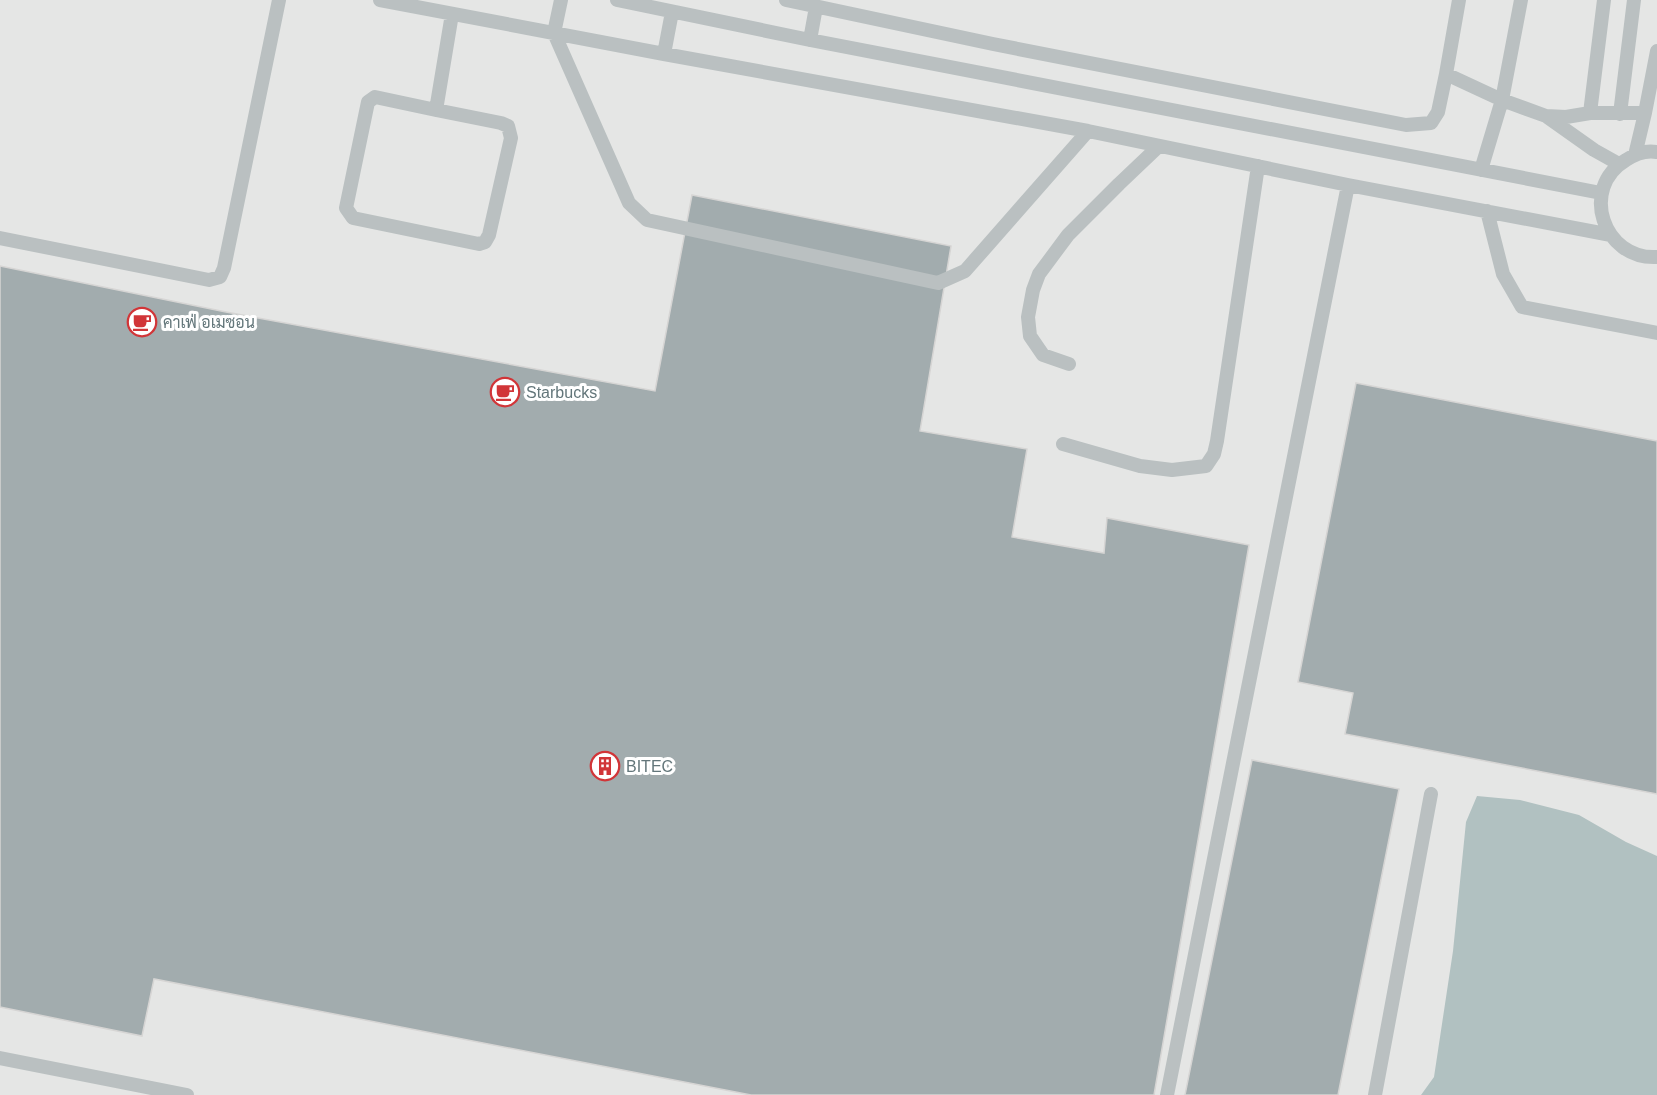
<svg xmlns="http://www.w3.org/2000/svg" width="1657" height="1095" viewBox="0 0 1657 1095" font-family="Helvetica,Sarabun,sans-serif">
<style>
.built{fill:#e5e6e5}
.water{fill:#b1c1c1}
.building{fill:#a2acae;stroke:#d6d5d4;stroke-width:1.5}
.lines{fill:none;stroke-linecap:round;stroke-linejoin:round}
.service{stroke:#bac0c1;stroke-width:14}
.labels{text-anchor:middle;stroke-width:6;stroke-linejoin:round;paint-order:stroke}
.poi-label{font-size:16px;fill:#63767a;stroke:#fff;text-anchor:start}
</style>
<rect width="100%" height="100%" fill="#f5f4f1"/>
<path class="built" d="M0 0H1657V1095H0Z"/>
<path class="water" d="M1477 796 1520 800 1579 815 1626 842 1657 856V1095H1421L1434 1077 1453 951 1466 822Z"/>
<path class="building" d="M692 195 951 246 920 431 1027 449 1012 537 1104 553 1107 518 1249 545 1154 1095H751L154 979 142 1036 0 1007V266L226 312 655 391Z
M1356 383 1657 441V794L1345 734 1353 693 1298 682Z
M1252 760 1399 789 1338 1095H1185Z"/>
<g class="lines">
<path class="service" d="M380 0 664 54 1088 131 1348 185 1611 235
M561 0 554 33 629 203 647 220 938 283 965 271 1088 131
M617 0 810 40 1601 193
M786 0 993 44 1406 125 1431 123 1438 112 1446 74 1459 0
M1521 0 1502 100 1546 116 1566 117 1590 113H1645
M810 40 816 7
M664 54 672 12
M1446 74 1502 100 1481 170
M436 110 501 123 508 126 511 138 489 235 485 242 479 244 353 218 346 208 368 102 375 97 436 110 452 14
M1590 113 1604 0
M1620 114 1634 0
M1546 116 1594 150 1619 164
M1657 152C1646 150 1635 154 1626 160 1579 188 1603 260 1657 257
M1635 155 1645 113 1657 51
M1487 211 1503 274 1522 307 1657 333
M0 238 209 280 220 277 224 268 279 0
M1069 364 1043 355 1030 336 1028 317 1033 290 1039 274 1068 235 1119 184 1159 146
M1063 444 1140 466 1172 470 1206 466 1214 454 1217 441 1258 166
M0 1058 187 1095
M1167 1095 1348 185
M1375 1095 1431 794"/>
</g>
<defs>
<g id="cafe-ring" transform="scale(1.5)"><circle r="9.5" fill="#fff" stroke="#d13538" stroke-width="1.5"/><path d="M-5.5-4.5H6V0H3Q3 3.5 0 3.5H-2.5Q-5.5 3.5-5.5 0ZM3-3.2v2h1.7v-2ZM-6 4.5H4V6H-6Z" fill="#d13538"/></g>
<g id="building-ring" transform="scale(1.5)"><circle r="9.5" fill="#fff" stroke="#d13538" stroke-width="1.5"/><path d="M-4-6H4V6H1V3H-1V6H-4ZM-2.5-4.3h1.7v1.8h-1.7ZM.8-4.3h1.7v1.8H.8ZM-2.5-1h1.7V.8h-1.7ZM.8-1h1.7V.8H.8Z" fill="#d13538"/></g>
</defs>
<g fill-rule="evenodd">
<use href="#cafe-ring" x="142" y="322"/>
<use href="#cafe-ring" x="505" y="392"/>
<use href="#building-ring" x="605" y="766"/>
</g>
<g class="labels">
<g class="poi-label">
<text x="163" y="328">คาเฟ่ อเมซอน</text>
<text x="526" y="398">Starbucks</text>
<text x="626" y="772">BITEC</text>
</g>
</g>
</svg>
